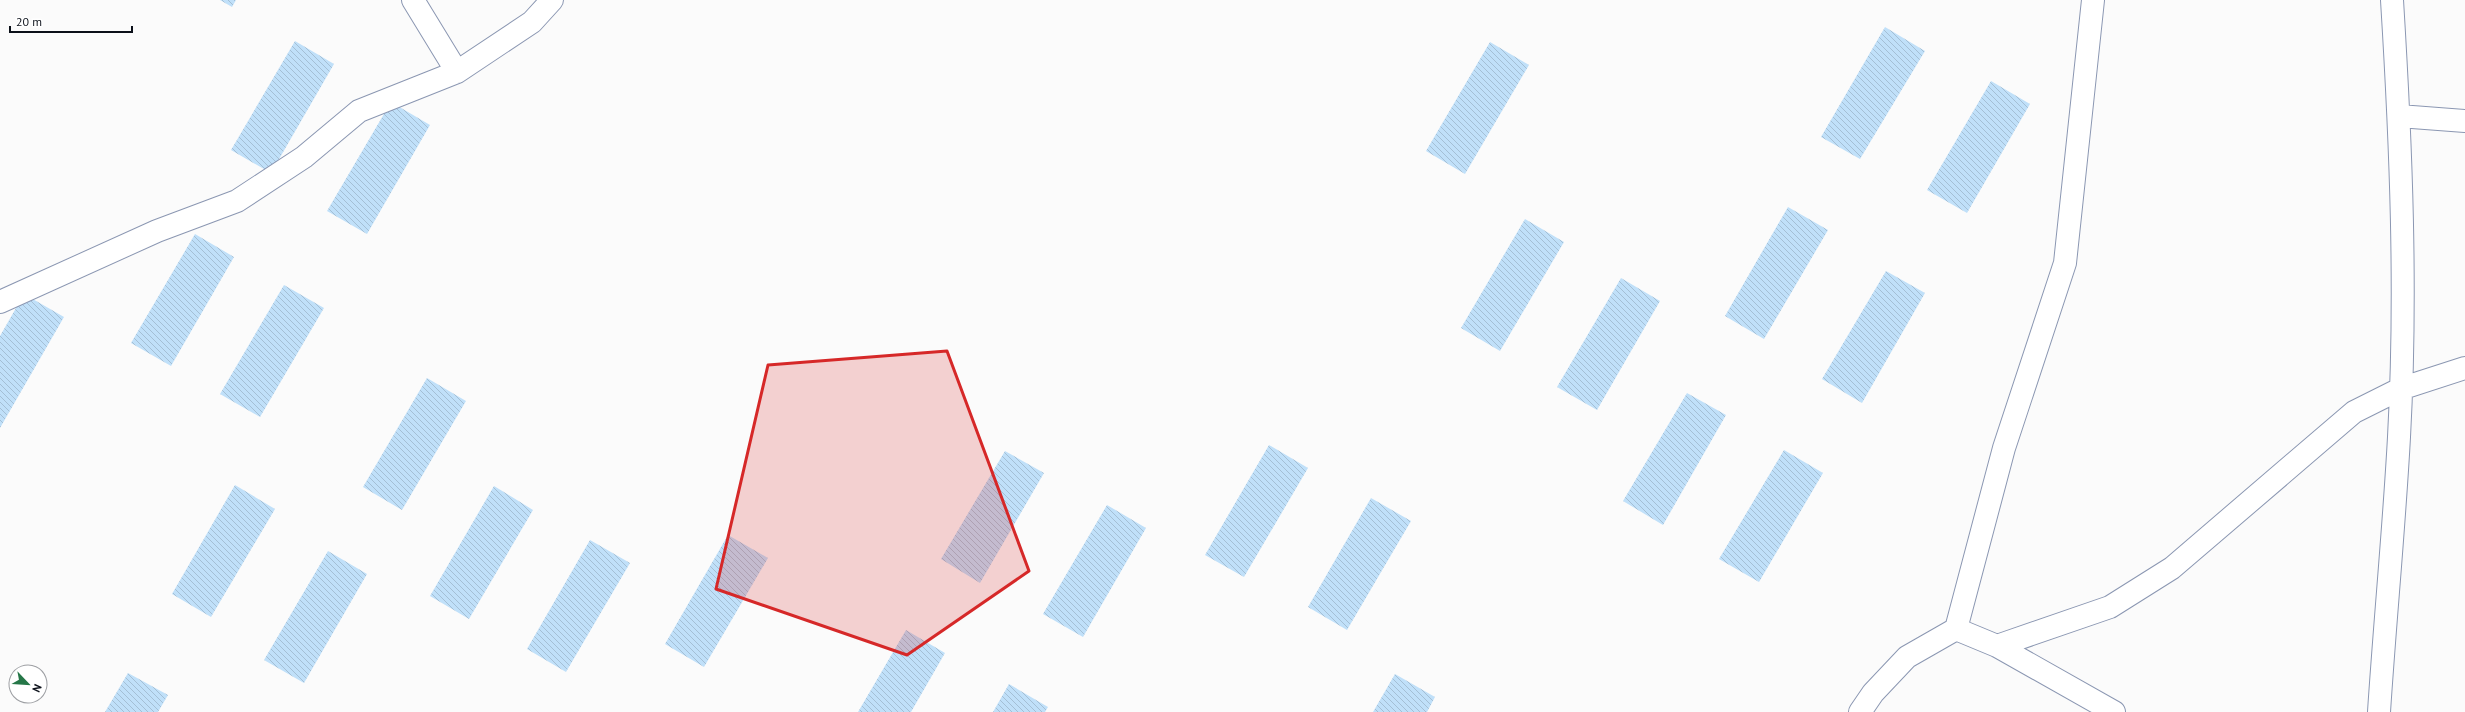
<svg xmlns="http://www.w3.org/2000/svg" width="2465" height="712" viewBox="0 0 2465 712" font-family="'PT Sans',sans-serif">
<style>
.building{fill:url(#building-back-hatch)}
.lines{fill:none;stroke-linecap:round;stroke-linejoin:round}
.street-casing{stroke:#8b97b2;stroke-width:24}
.street{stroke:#fff;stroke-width:22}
.marked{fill:#d62828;fill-opacity:0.2;stroke:#d62828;stroke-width:3;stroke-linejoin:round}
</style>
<defs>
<pattern id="building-back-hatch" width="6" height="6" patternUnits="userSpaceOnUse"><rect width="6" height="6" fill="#c0e0f9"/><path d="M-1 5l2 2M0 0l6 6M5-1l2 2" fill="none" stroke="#a4bfd5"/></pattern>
</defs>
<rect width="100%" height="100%" fill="#fbfbfb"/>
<path class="building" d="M220 0H236L232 7Z
M1885 27 1925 51 1860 159 1821 137Z
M295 41 334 64 271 173 231 150Z
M1490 42 1529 65 1465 174 1426 151Z
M1991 81 2030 104 1967 213 1927 190Z
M391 102 430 125 367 234 327 211Z
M1788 207 1828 230 1764 339 1725 316Z
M1525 219 1564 242 1500 351 1461 328Z
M195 234 234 257 171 366 131 343Z
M1886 271 1925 293 1862 403 1822 379Z
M1621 278 1660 301 1597 410 1557 387Z
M284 285 324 308 260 417 220 394Z
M24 294 64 317 0 428V336Z
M427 378 466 401 402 510 363 487Z
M1687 393 1726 415 1663 525 1623 501Z
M1269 445 1308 468 1244 577 1205 555Z
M1784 450 1823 473 1759 582 1719 559Z
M1005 451 1044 473 980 583 941 559Z
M235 485 275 509 211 617 172 594Z
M494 486 533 510 469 619 430 596Z
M1371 498 1411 521 1347 630 1308 607Z
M1107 505 1146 528 1083 637 1043 614Z
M728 535 768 558 704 667 665 644Z
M590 540 630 563 566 672 527 649Z
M328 551 367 574 304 683 264 660Z
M906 630 945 653 911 712H858Z
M128 673 168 695 158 712H105Z
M1395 674 1435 697 1427 712H1373Z
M1009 684 1048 707 1045 712H993Z"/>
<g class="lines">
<g class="street-casing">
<path id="street" d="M413 0 457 72
M2399 116 2465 121
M0 302 157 231 237 201 304 157 359 111 457 72 532 22 552 0
M1956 629 2004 448 2065 263 2093 0
M1997 646 2110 607 2172 568 2354 412 2400 389 2465 368
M1860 712 1873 693 1907 657 1956 629 1997 646 2114 712
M2379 712C2385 620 2394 529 2399 437 2407 292 2401 145 2392 0"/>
</g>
<use href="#street" class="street"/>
</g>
<path class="marked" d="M947 351 1029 571 907 655 716 589 768 365Z"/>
<g transform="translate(28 684) rotate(115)"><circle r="19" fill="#ffffff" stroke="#9d9fa3"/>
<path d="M0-3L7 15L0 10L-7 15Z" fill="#267748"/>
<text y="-6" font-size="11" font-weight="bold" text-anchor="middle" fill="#0b1019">N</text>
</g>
<path d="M10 26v6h122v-6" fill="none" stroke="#0b1019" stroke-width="2"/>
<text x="16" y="26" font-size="12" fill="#0b1019" stroke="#ffffff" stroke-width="3" paint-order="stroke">20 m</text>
</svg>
